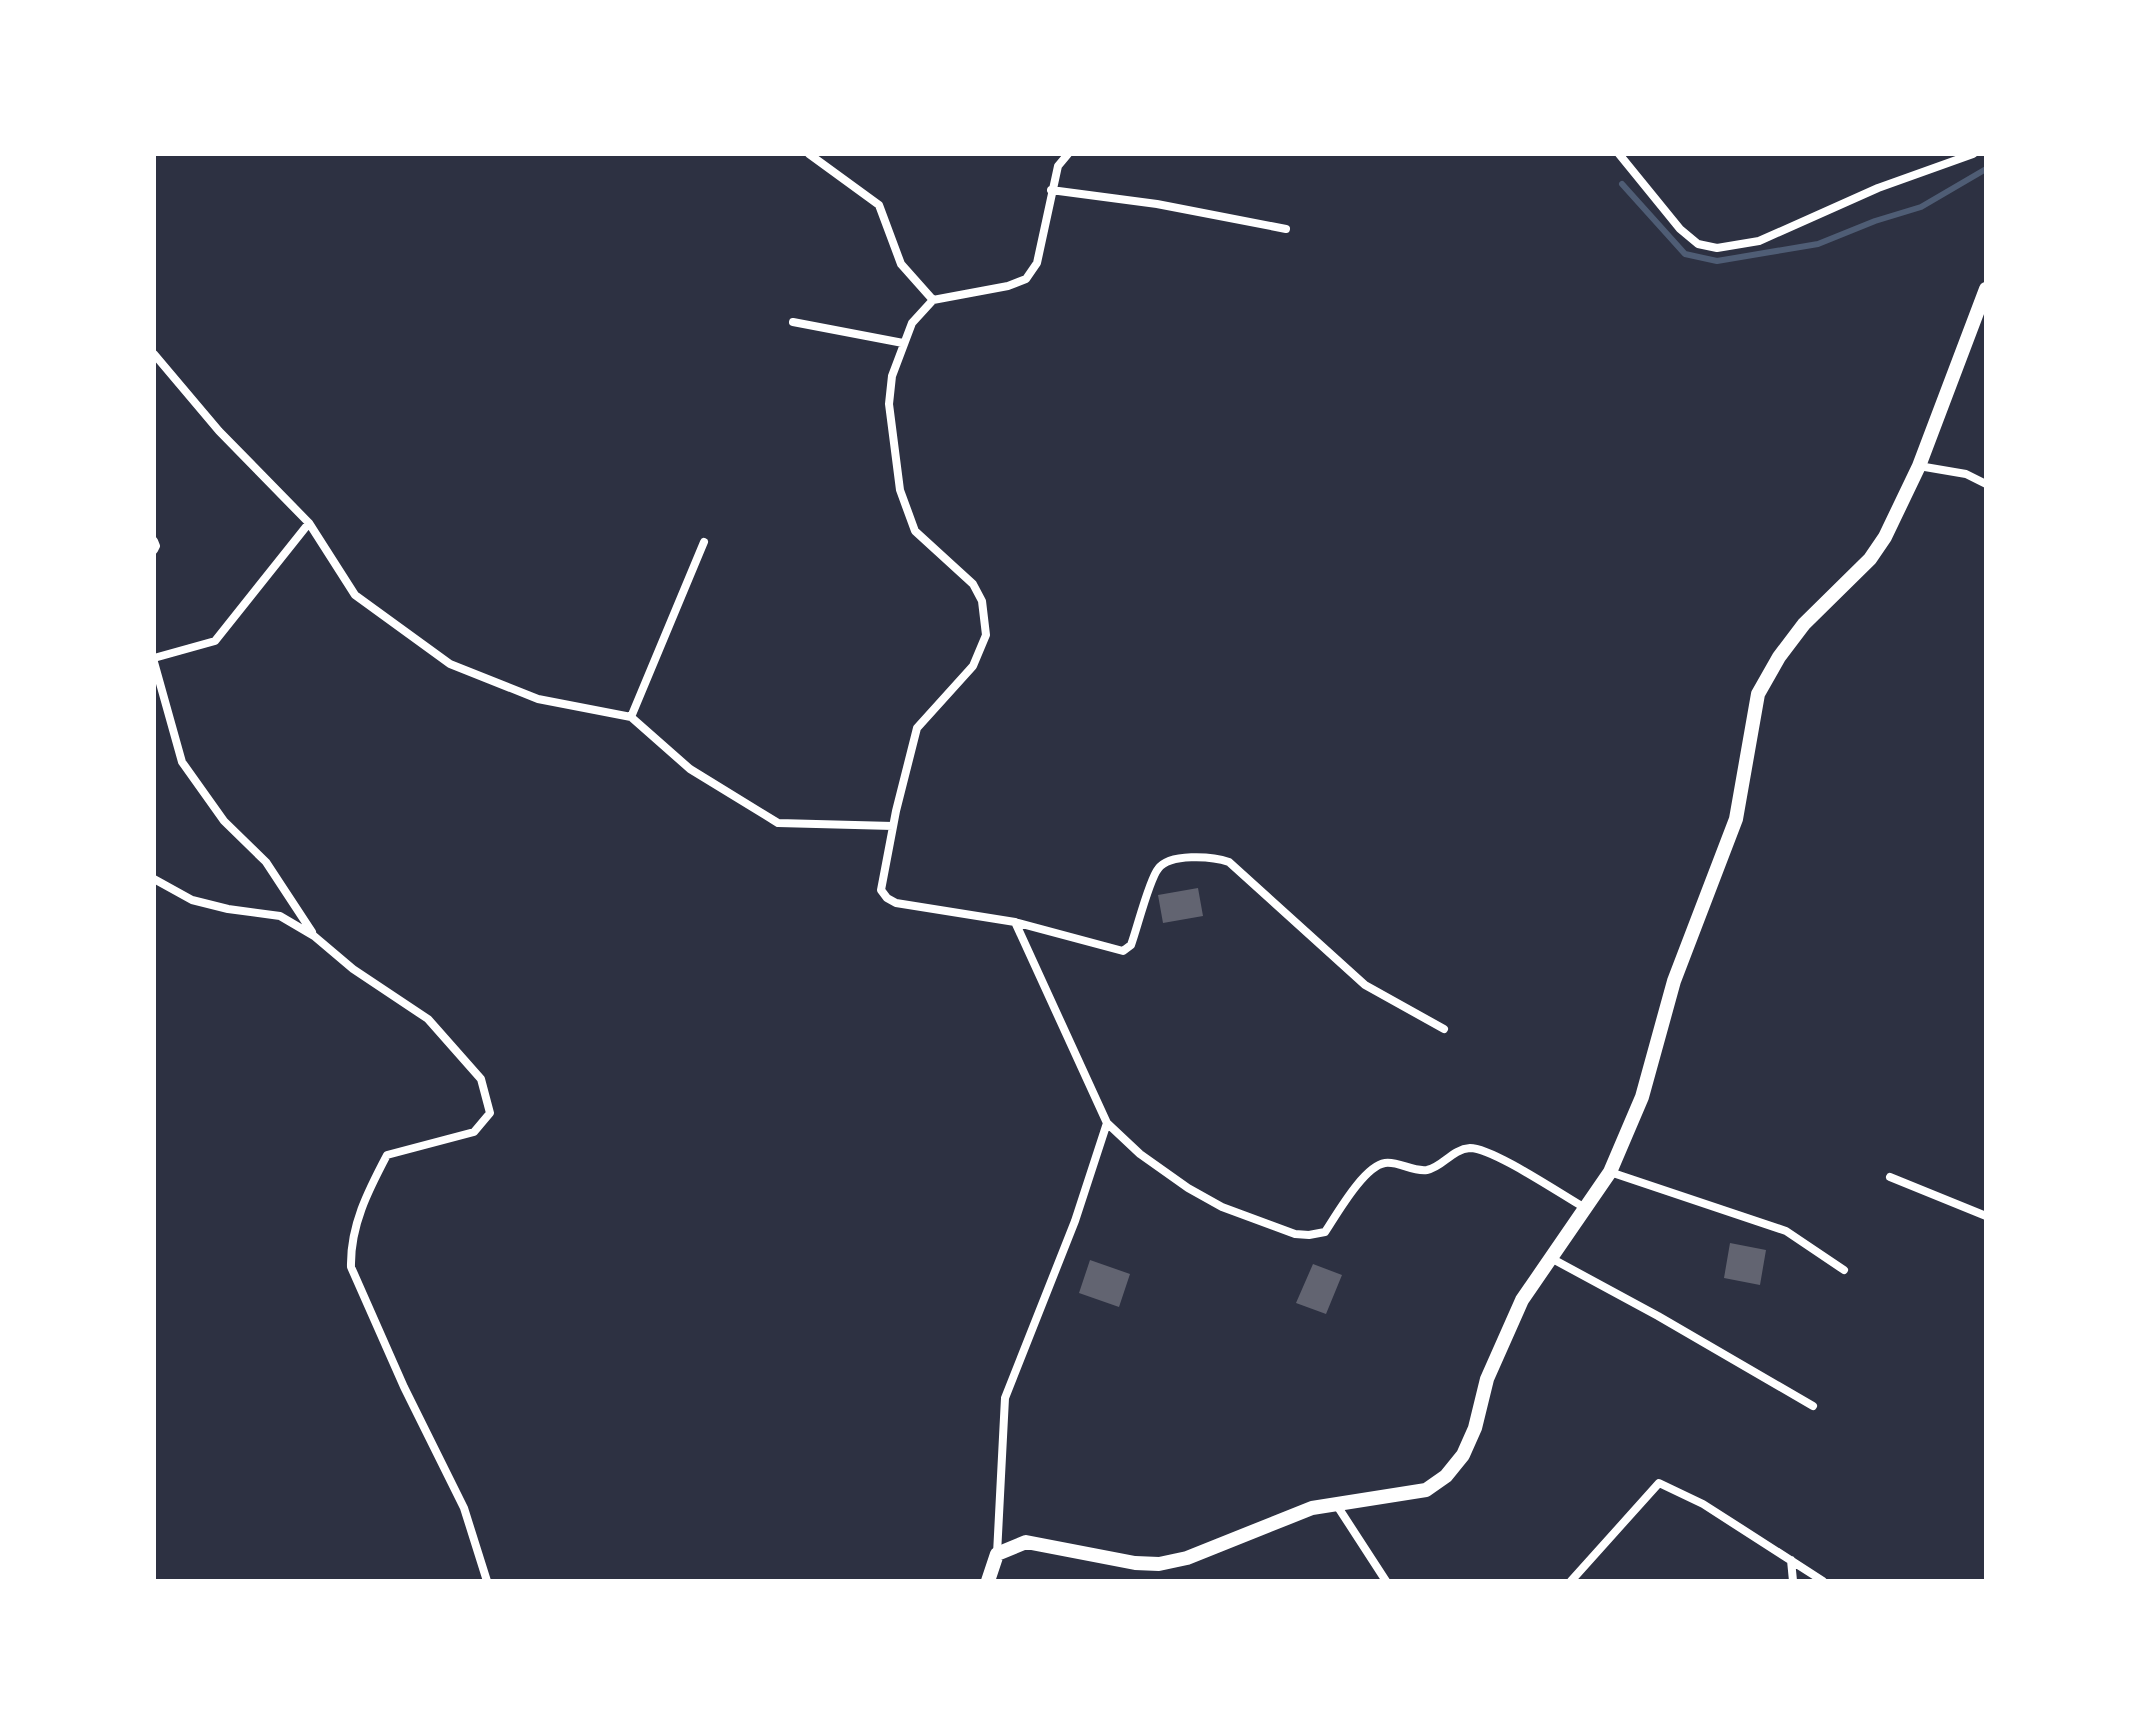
<svg xmlns="http://www.w3.org/2000/svg" width="2140" height="1735" viewBox="0 0 2140 1735" font-family="Montserrat,sans-serif">
<style>
.lines{fill:none;stroke-linecap:round;stroke-linejoin:round}
.stream{stroke:#4f5d75;stroke-width:6}
.building{fill:#626471}
.minor{stroke:#fff;stroke-width:8}
.tertiary{stroke:#fff;stroke-width:14}
</style>
<rect width="100%" height="100%" fill="#2d3142"/>
<g class="lines">
<path class="stream" d="M1622 184 1685 254 1717 261 1818 244 1875 221 1921 207 1986 169"/>
</g>
<path class="building" d="M1198 888 1203 916 1163 923 1158 895Z
M1730 1243 1766 1250 1760 1285 1724 1278Z
M1090 1260 1130 1274 1119 1307 1079 1293Z
M1313 1264 1342 1275 1326 1314 1296 1303Z"/>
<g class="lines">
<path class="minor" d="M809 154 879 205 901 264 933 300
M1619 154 1680 229 1698 244 1717 248 1759 241 1878 188 1973 154
M1051 190 1157 204 1286 229
M793 322 903 343
M154 354 219 431 309 523 355 595 450 664 538 699 631 717 690 769 778 823 893 826
M1919 466 1966 474 1986 484
M154 541 156 546 154 550
M154 658 215 641 309 523
M154 662 182 762 224 821 266 862 312 932
M631 717 704 542
M154 879 192 900 228 909 280 916 314 936 353 969 428 1019 481 1079 490 1113 474 1132 387 1155C368 1191 350 1226 351 1267L404 1387 464 1508 487 1581
M1015 922 896 903 887 898 881 890 896 811 917 728 973 666 986 635 982 601 973 584 915 531 900 490 889 404 892 376 912 323 933 300 1008 286 1026 279 1037 263 1058 166 1068 154
M1444 1029 1365 985 1229 862C1212 856 1169 853 1158 869 1149 880 1137 929 1131 945L1123 951 1015 922 1107 1123 1140 1154 1188 1188 1222 1207 1295 1234 1309 1235 1325 1232C1337 1214 1364 1166 1385 1163 1399 1161 1412 1172 1427 1170 1443 1167 1452 1149 1470 1148 1493 1148 1562 1195 1585 1208
M1610 1172 1786 1231 1844 1270
M1890 1177 1986 1216
M1549 1257 1658 1316 1813 1406
M1336 1504 1386 1581
M997 1554 1005 1398 1075 1221 1107 1123
M1791 1560 1793 1581
M1571 1581 1659 1483 1703 1504 1823 1581"/>
<path class="tertiary" d="M988 1581 997 1554 1026 1542 1135 1563 1159 1564 1187 1558 1312 1508 1426 1490 1446 1476 1463 1455 1475 1428 1487 1379 1522 1300 1610 1172 1642 1097 1674 981 1736 819 1758 694 1779 657 1804 624 1870 559 1885 537 1919 466 1986 289"/>
</g>
<rect width="2140" height="1735" fill="none" stroke="#ffffff" stroke-width="312"/>
</svg>
